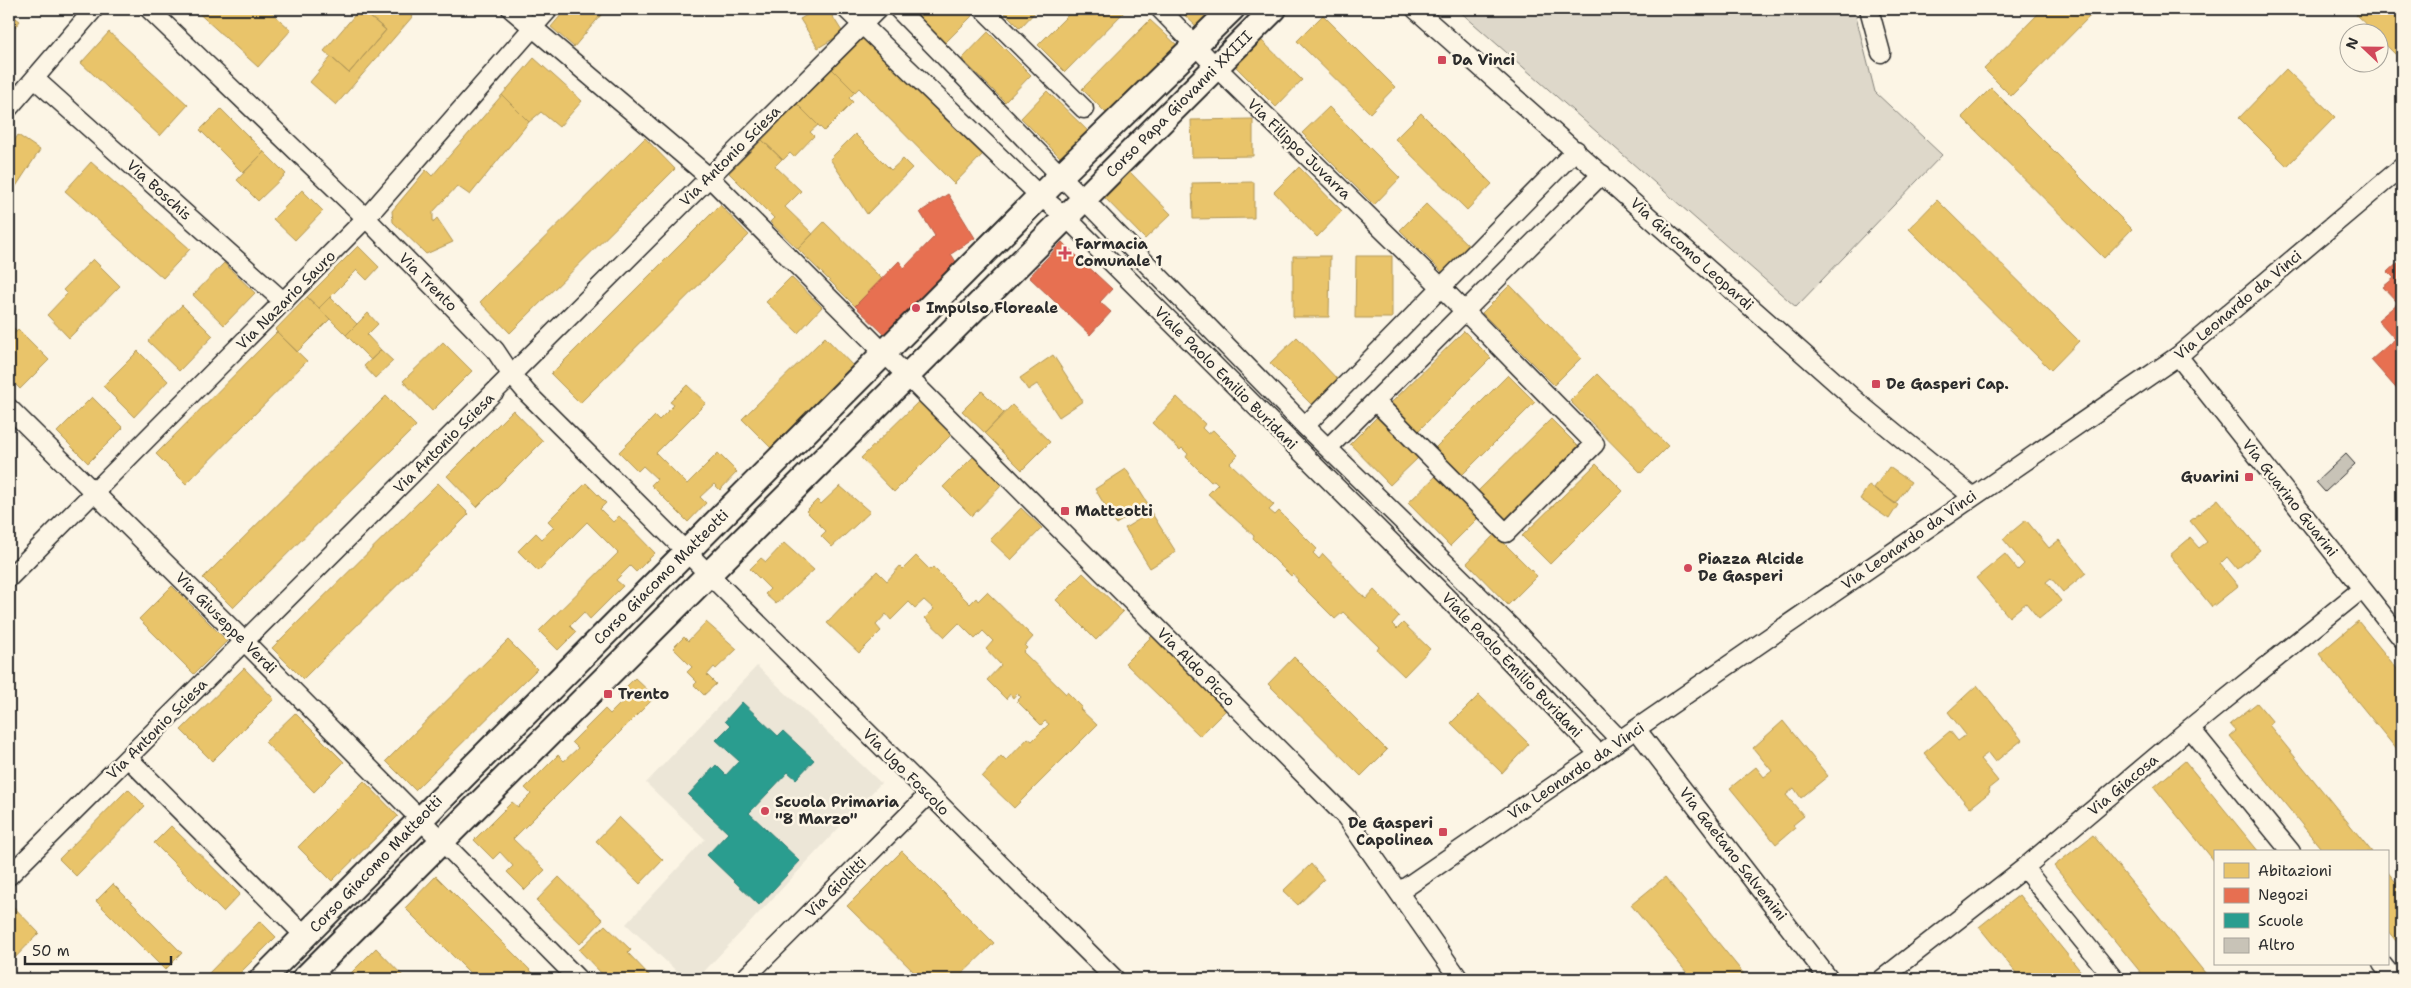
<svg xmlns="http://www.w3.org/2000/svg" width="2411" height="988" viewBox="0 0 2411 988" font-family="'Shantell Sans',sans-serif">
<style>
.built{fill:#ece6d7}
.green{fill:#ded8ca;stroke:#84827a}
.homes{fill:#e9c46a;stroke:#b09657}
.shops{fill:#e76f51;stroke:#af5b46}
.schools{fill:#2a9d8f;stroke:#2a7b71}
.building{fill:#c8c3b7;stroke:#2b2b2b}
.lines{fill:none;stroke-linecap:round;stroke-linejoin:round}
.street-casing{stroke:#2b2b2b;stroke-width:21}
.secondary-casing{stroke:#2b2b2b;stroke-width:28}
.street{stroke:#fcf5e5;stroke-width:18}
.secondary{stroke:#fcf5e5;stroke-width:24}
.poi-dot{fill:#d1495b;stroke:#fcf5e5;stroke-width:2}
.labels{text-anchor:middle;stroke-width:5;stroke-linejoin:round;paint-order:stroke}
.poi-label{font-size:15px;font-weight:bold;fill:#2b2b2b;stroke:#fcf5e5;text-anchor:start}
.street-label{font-size:15px;fill:#2b2b2b;stroke:#fcf5e5}
</style>
<rect width="100%" height="100%" fill="#fcf5e5"/>
<filter id="ink" filterUnits="userSpaceOnUse"><feTurbulence type="fractalNoise" baseFrequency=".02" numOctaves="2"/><feDisplacementMap in="SourceGraphic" scale="10" xChannelSelector="R" yChannelSelector="G"/><feConvolveMatrix kernelMatrix="1 2 1 2 8 2 1 2 1" color-interpolation-filters="sRGB"/></filter>
<g filter="url(#ink)">
<path class="built" d="M757 666 881 783 697 979H685L626 924 705 839 646 783Z"/>
<path class="green" d="M1457 9H1854L1875 92 1942 155 1796 307Z"/>
<path class="homes" d="M9 9H19L13 16 20 21 9 35Z
M194 9H268L291 30 258 67Z
M360 9 386 30 349 73 324 51Z
M374 9H404L413 16 336 105 310 82 331 57 349 73 386 30 368 15Z
M566 9H606L574 47 551 27Z
M817 9H828L843 33 818 48 800 19Z
M910 9H964L972 16 945 43Z
M1001 9H1038L1020 28Z
M1074 9H1127L1065 72 1038 45Z
M1178 9H1215L1197 27Z
M2043 9H2097L2011 96 1984 69Z
M2362 9H2402V61L2378 37V32H2374L2356 15Z
M1323 15 1395 87 1370 113 1297 41Z
M1150 20 1178 46 1109 116 1082 89Z
M109 32 188 105 160 136 81 63Z
M988 32 1031 75 1005 102 962 59Z
M866 35 983 154 954 184 859 88 855 92 832 69Z
M1259 38 1302 80 1276 107 1233 64Z
M534 58 582 101 559 127 541 112 529 122 502 95Z
M832 69 855 92 849 98 853 102 824 131 797 104Z
M2286 69 2335 117 2287 166 2239 118Z
M1991 88 2132 229 2104 258 1962 117Z
M1047 91 1091 134 1065 162 1021 118Z
M502 95 529 122 470 195 457 186 433 212V222L437 218 453 242 426 254 393 222 392 211 426 170 432 176Z
M797 104 818 125 810 132 814 136 794 157 790 153 783 160 762 140Z
M1329 107 1400 178 1374 205 1302 133Z
M221 109 264 152 243 173 200 130Z
M1421 113 1492 184 1467 210 1395 139Z
M1253 119V156L1192 157 1191 120Z
M855 134 891 170 903 159 912 168 867 214 830 159Z
M18 135 40 150 9 197V150Z
M645 138 675 169 510 333 480 302Z
M762 140 782 159 775 166 801 191 785 207 813 234 798 249 770 222 774 218 729 173Z
M264 152 286 174 258 201 237 180Z
M91 162 190 249 163 278 65 191Z
M1299 167 1342 211 1317 237 1274 192Z
M1128 170 1171 214 1145 239 1102 195Z
M1254 182V218L1193 219 1192 183Z
M302 190 323 211 295 240 273 219Z
M1937 200 2079 341 2051 370 1909 229Z
M1426 204 1471 248 1445 275 1400 230Z
M720 205 749 235 580 403 551 374Z
M824 222 882 279 855 306 798 249Z
M358 246 379 267 367 280 357 270 319 308 307 297Z
M1293 256H1330L1329 317H1293Z
M1356 256H1392V318H1355Z
M93 259 120 286 69 338 47 315 67 294 63 290Z
M224 263 255 293 224 325 193 295Z
M791 277 822 307 798 333 766 302Z
M1510 285 1581 358 1554 385 1482 313Z
M307 297 330 319 297 352 275 330Z
M330 297 357 324 346 335 319 308Z
M182 305 213 336 179 371 148 341Z
M368 313 378 324 367 335 381 350 371 360 346 335Z
M9 323 17 331 9 339Z
M18 329 49 360 20 389 9 378V339Z
M1464 331 1491 358 1418 431 1391 403Z
M277 332 307 361 186 484 156 454Z
M825 337 857 370 775 452 742 419Z
M1297 337 1340 382 1314 407 1270 363Z
M443 342 472 371 432 411 403 381Z
M381 350 393 361 375 378 364 366Z
M138 351 168 381 134 417 103 386Z
M1053 355 1083 401 1059 417 1037 384 1028 390 1020 378Z
M1597 374 1668 446 1641 473 1570 401Z
M1508 375 1535 402 1462 475 1435 448Z
M687 385 706 403 656 453 687 484 718 453 737 472 720 490 714 484 700 497 706 503 688 522 651 485 657 479 643 466 638 471 619 452 655 416 659 420 674 405 670 402Z
M982 391 1004 413 985 433 962 411Z
M386 396 416 426 233 608 203 578Z
M92 397 123 428 88 463 57 432Z
M1177 397 1205 424 1202 428 1208 434 1213 430 1238 455 1230 463 1274 505 1269 510 1275 515 1279 511 1317 549 1313 553 1319 559 1323 554 1366 599 1374 590 1399 616 1392 624 1397 629 1403 623 1430 649 1404 676 1377 650 1379 647 1343 612 1335 619 1297 581 1298 580 1293 574 1291 576 1253 538 1254 536 1208 494 1218 484 1214 480 1211 482 1186 457 1188 454 1182 448 1180 450 1152 423Z
M919 401 952 434 894 492 861 458Z
M1012 405 1050 442 1022 470 985 433Z
M513 410 543 441 477 507 447 476Z
M1378 416 1419 457 1390 485 1350 444Z
M1551 419 1578 446 1505 519 1478 491Z
M974 456 1002 485 972 516 943 487Z
M1596 464 1623 491 1550 564 1522 536Z
M1889 467 1911 482 1895 504 1874 488Z
M1126 469 1148 504 1116 524 1095 489Z
M1437 475 1479 517 1450 546 1408 503Z
M438 483 469 514 303 679 272 648Z
M586 483 606 503 600 509 613 522 619 516 655 553 636 572 630 566 616 580 623 586 590 619 584 612 570 626 576 632 558 650 539 631 618 553 587 522 538 571 518 551 536 533 542 539 554 527 548 521Z
M1869 485 1898 505 1889 519 1860 499Z
M840 486 870 512 832 547 821 536 826 531 806 511 817 500 821 504Z
M2218 499 2260 550 2237 569 2227 557 2220 564 2238 586 2212 607 2170 555 2190 538 2199 548 2207 542 2190 521Z
M1021 508 1042 528 1011 560 990 540Z
M1151 512 1176 552 1150 568 1125 528Z
M2026 520 2049 548 2059 540 2086 573 2063 592 2051 578 2046 582 2061 601 2039 619 2026 603 2009 617 1976 578 2005 554 2018 570 2024 564 2003 539Z
M1495 534 1537 576 1508 605 1467 563Z
M784 543 814 570 776 604 765 594 770 589 750 569 761 558 766 562Z
M916 556 930 570 933 567 970 604 976 598 978 601 987 592 1033 637 1025 646 1027 648 1023 652 1066 694 1067 692 1082 707 1080 709 1097 725 1014 808 982 777 1001 756 1006 761 1028 738 1032 741 1049 724 1045 721 1041 725 1017 701 1021 697 1017 693 1013 698 1010 694 1006 699 987 680 1001 665 986 649 993 641 983 631 975 639 959 623 945 637 925 618 934 609 924 600 915 608 909 602 891 620 886 614 876 625 881 631 859 653 827 623 877 571 887 581 900 566 903 569Z
M1083 573 1123 612 1096 640 1056 600Z
M172 586 227 641 194 674 139 619Z
M2358 621 2402 675V756L2319 654Z
M706 622 737 649 716 669 714 667 707 675 716 684 704 695 694 685 697 682 687 672 692 667 673 648 684 637 688 641Z
M1152 636 1227 709 1200 736 1125 663Z
M508 640 537 669 415 790 386 761Z
M1294 657 1387 750 1361 776 1268 684Z
M244 668 274 699 212 761 181 730Z
M635 678 655 697 513 839 545 870 525 890 507 872 513 866 500 852 493 859 474 840 512 802 518 807 531 794 525 788 558 755 564 761 578 748 572 742 605 709 610 714 623 701 618 695Z
M1977 685 2022 740 1995 762 1988 753 1980 759 1998 781 1988 789 1990 792 1970 808 1924 753 1950 731 1958 741 1966 735 1948 712Z
M1479 695 1529 744 1502 773 1451 723Z
M2257 703 2273 722 2269 725 2372 852H2324L2230 736 2236 731 2230 724Z
M295 713 344 762 314 792 265 742Z
M1783 721 1828 776 1801 798 1794 788 1786 795 1804 816 1793 825 1795 828 1776 844 1730 788 1756 767 1764 777 1772 771 1753 748Z
M2185 761 2259 852H2215V862L2154 787Z
M364 781 398 816 332 881 298 847Z
M128 789 145 806 76 876 59 859Z
M619 817 663 860 640 884 596 841Z
M171 826 240 894 223 912 154 843Z
M2093 835 2210 979H2146L2054 866Z
M902 851 994 943 957 979H921L847 906Z
M1311 864 1324 880 1298 905 1283 891Z
M2387 871 2402 890V948L2387 930Z
M436 876 537 977 535 979H476L405 908Z
M559 877 603 920 580 944 536 901Z
M1665 877 1748 979H1692L1631 905Z
M113 884 182 953 165 970 96 901Z
M2019 895 2087 979H2021L1979 927Z
M9 902 39 933 9 964Z
M260 921 276 937 234 979H203Z
M605 925 631 950 628 953 650 976 646 979H601L604 976 579 950Z
M376 948 406 979H345Z"/>
<path class="shops" d="M948 194 975 238 951 254 958 265 887 337 855 306 899 261 904 268 935 236 920 212Z
M1062 242 1112 289 1100 302 1111 312 1090 335 1029 277Z
M2402 259V395L2371 360 2395 339 2378 320 2398 303 2383 287 2394 278 2388 272Z"/>
<path class="schools" d="M742 702 778 736 783 731 814 760 796 779 788 772 749 813 800 861 759 905 707 855 728 833 688 795 716 765 726 775 739 761 716 740 730 726 725 721Z"/>
<path class="building" d="M2346 454 2355 464 2325 492 2316 482Z"/>
<g class="lines">
<g class="street-casing">
<path id="street" d="M149 9 366 218 495 350 511 374 527 393 1115 979
M511 9 709 177 1346 817 1459 979
M846 9 1040 196 1066 217 1502 653 1599 754
M898 9 1305 426 1517 633 1620 740
M983 9 1084 109
M1160 9 1216 67 1441 287 1595 444 1506 533 1375 401
M1415 9 1860 404 1972 496
M1869 9 1881 53
M35 79 284 302
M9 108 94 9
M2178 356 2402 639
M9 408 245 642 578 979
M1305 426 1576 150
M1328 448 1602 174
M9 578 366 218 549 9
M2190 728 2291 852
M1637 730 1829 979
M128 758 305 936
M2024 868 2114 979
M9 876 878 9
M1399 892 2178 356 2402 167
M2382 964 2394 979
M744 979 928 795
M1882 979 2024 868 2190 728 2362 589"/>
</g>
<g class="secondary-casing">
<path id="secondary" d="M262 979 1052 184 1232 9
M304 979 1274 9"/>
</g>
<use href="#street" class="street"/>
<use href="#secondary" class="secondary"/>
</g>
</g>
<g class="poi-dot">
<rect x="1437" y="55" width="10" height="10" rx="2.5"/>
<path d="M1062.5 245.5h5v5h5v5h-5v5h-5v-5h-5v-5h5z"/>
<circle cx="916" cy="308" r="5"/>
<rect x="1871" y="379" width="10" height="10" rx="2.5"/>
<rect x="2244" y="472" width="10" height="10" rx="2.5"/>
<rect x="1060" y="506" width="10" height="10" rx="2.5"/>
<circle cx="1688" cy="568" r="5"/>
<rect x="603" y="689" width="10" height="10" rx="2.5"/>
<circle cx="765" cy="811" r="5"/>
<rect x="1438" y="827" width="10" height="10" rx="2.5"/>
</g>
<g class="labels">
<g class="poi-label">
<text x="1452" y="65">Da Vinci</text>
<text x="1075" y="249">Farmacia<tspan x="1075" dy="17">Comunale 1</tspan></text>
<text x="926" y="313">Impulso Floreale</text>
<text x="1886" y="389">De Gasperi Cap.</text>
<text x="2239" y="482" text-anchor="end">Guarini</text>
<text x="1075" y="516">Matteotti</text>
<text x="1698" y="564">Piazza Alcide<tspan x="1698" dy="17">De Gasperi</tspan></text>
<text x="618" y="699">Trento</text>
<text x="775" y="807">Scuola Primaria<tspan x="775" dy="17">"8 Marzo"</tspan></text>
<text x="1433" y="828" text-anchor="end">De Gasperi<tspan x="1433" dy="17">Capolinea</tspan></text>
</g>
<g class="street-label">
<text transform="translate(1179 104) rotate(-45)" y="5">Corso Papa Giovanni XXIII</text>
<text transform="translate(1299 149) rotate(44)" y="5">Via Filippo Juvarra</text>
<text transform="translate(730 156) rotate(-45)" y="5">Via Antonio Sciesa</text>
<text transform="translate(159 190) rotate(42)" y="5">Via Boschis</text>
<text transform="translate(1692 254) rotate(42)" y="5">Via Giacomo Leopardi</text>
<text transform="translate(428 282) rotate(45)" y="5">Via Trento</text>
<text transform="translate(286 300) rotate(-45)" y="5">Via Nazario Sauro</text>
<text transform="translate(2238 305) rotate(-40)" y="5">Via Leonardo da Vinci</text>
<text transform="translate(1226 378) rotate(45)" y="5">Viale Paolo Emilio Buridani</text>
<text transform="translate(444 443) rotate(-45)" y="5">Via Antonio Sciesa</text>
<text transform="translate(2290 498) rotate(52)" y="5">Via Guarino Guarini</text>
<text transform="translate(1909 540) rotate(-35)" y="5">Via Leonardo da Vinci</text>
<text transform="translate(661 577) rotate(-45)" y="5">Corso Giacomo Matteotti</text>
<text transform="translate(226 623) rotate(45)" y="5">Via Giuseppe Verdi</text>
<text transform="translate(1512 665) rotate(46)" y="5">Viale Paolo Emilio Buridani</text>
<text transform="translate(1196 667) rotate(45)" y="5">Via Aldo Picco</text>
<text transform="translate(157 729) rotate(-45)" y="5">Via Antonio Sciesa</text>
<text transform="translate(1576 771) rotate(-34)" y="5">Via Leonardo da Vinci</text>
<text transform="translate(906 772) rotate(45)" y="5">Via Ugo Foscolo</text>
<text transform="translate(2123 785) rotate(-40)" y="5">Via Giacosa</text>
<text transform="translate(1733 854) rotate(52)" y="5">Via Gaetano Salvemini</text>
<text transform="translate(376 864) rotate(-46)" y="5">Corso Giacomo Matteotti</text>
<text transform="translate(836 887) rotate(-45)" y="5">Via Giolitti</text>
</g>
</g>
<rect width="2411" height="988" fill="none" stroke="#fcf5e5" stroke-width="30"/>
<rect x="15" y="15" width="2381" height="958" fill="none" stroke="#2b2b2b" stroke-width="2" filter="url(#ink)"/>
<rect x="2214" y="850" width="175" height="115" fill="#fcf5e5" stroke="#a8a49b"/>
<rect x="2224" y="863" width="25" height="15" fill="#e9c46a" stroke="#a8a49b"/>
<text x="2258" y="876" font-size="15" fill="#2b2b2b">Abitazioni</text>
<rect x="2224" y="888" width="25" height="15" fill="#e76f51" stroke="#a8a49b"/>
<text x="2258" y="900" font-size="15" fill="#2b2b2b">Negozi</text>
<rect x="2224" y="913" width="25" height="15" fill="#2a9d8f" stroke="#a8a49b"/>
<text x="2258" y="926" font-size="15" fill="#2b2b2b">Scuole</text>
<rect x="2224" y="938" width="25" height="15" fill="#c8c3b7" stroke="#a8a49b"/>
<text x="2258" y="950" font-size="15" fill="#2b2b2b">Altro</text>
<g transform="translate(2364 48) rotate(292)"><circle r="24" fill="#fcf5e5" stroke="#a8a49b"/>
<path d="M0-4L9 19L0 12L-9 19Z" fill="#d1495b"/>
<text y="-8" font-size="14" font-weight="bold" text-anchor="middle" fill="#2b2b2b">N</text>
</g>
<path d="M25 956v8h146v-8" fill="none" stroke="#2b2b2b" stroke-width="2.5"/>
<text x="32" y="956" font-size="15" fill="#2b2b2b" stroke="#fcf5e5" stroke-width="4" paint-order="stroke">50 m</text>
</svg>
